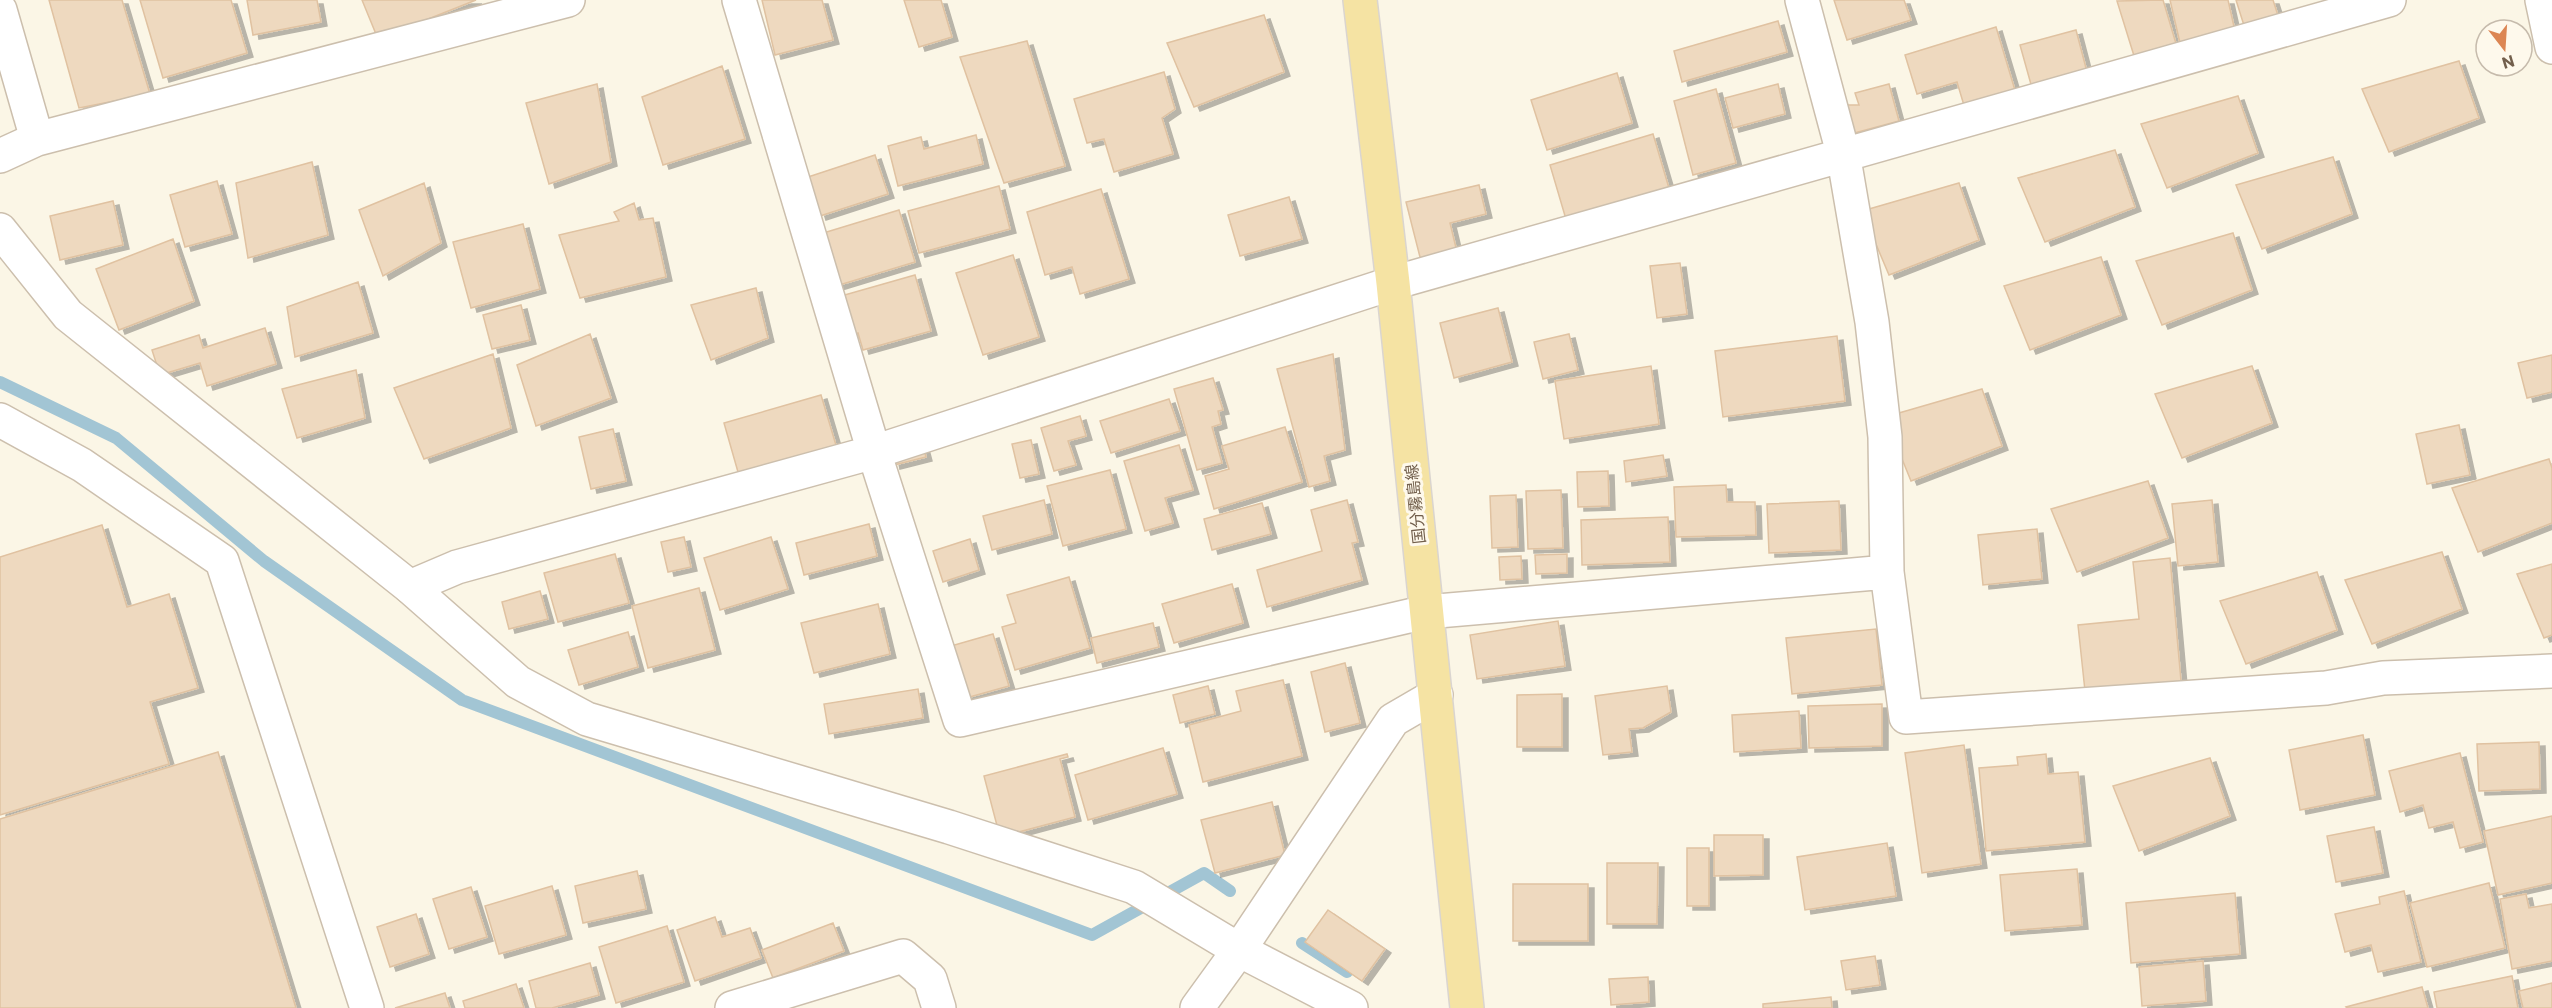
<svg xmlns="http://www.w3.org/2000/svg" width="2552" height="1008" viewBox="0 0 2552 1008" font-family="Commissioner,'Noto Sans JP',sans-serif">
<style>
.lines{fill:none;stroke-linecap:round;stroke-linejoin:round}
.stream{stroke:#a2c5d4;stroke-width:12}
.building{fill:#eed9bf;stroke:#e0c2a1;stroke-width:1.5;filter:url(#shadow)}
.minor-casing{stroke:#ccbfad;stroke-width:36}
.tertiary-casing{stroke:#ccbfad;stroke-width:36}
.primary-casing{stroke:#dad5d0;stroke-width:36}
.minor{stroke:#fff;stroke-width:33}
.tertiary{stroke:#fff;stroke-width:33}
.primary{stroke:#f5e3a3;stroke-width:33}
.labels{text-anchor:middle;stroke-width:6;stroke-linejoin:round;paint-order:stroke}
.street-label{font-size:16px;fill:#725f4c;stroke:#fef9ec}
</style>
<defs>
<filter id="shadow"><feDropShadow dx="6" dy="4" stdDeviation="0" flood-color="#0004"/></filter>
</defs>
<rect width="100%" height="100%" fill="#fbf6e6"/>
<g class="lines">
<path class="stream" d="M0 382 116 438 264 561 462 700 1092 935 1204 873 1230 891
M1302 943 1347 972"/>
</g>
<path class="building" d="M49 0H122L150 94 79 108Z
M140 0H231L247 53 163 78Z
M247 0H317L321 22 253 35Z
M362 0H476L378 39Z
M762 0H822L833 40 775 55Z
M904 0H941L952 37 919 47Z
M1834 0H1904L1911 20 1847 40Z
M2163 0 2177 47 2135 59 2117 1Z
M2170 0H2228L2235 31 2180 43Z
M2236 0H2273L2281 25 2247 35Z
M1264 15 1284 72 1194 107 1167 43Z
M1778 21 1787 52 1682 82 1674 51Z
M1996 27 2017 97 1966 112 1957 82 1917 94 1905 55Z
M2076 30 2087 72 2032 88 2020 45Z
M1027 41 1065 166 1004 183 960 57Z
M2459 61 2479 118 2389 152 2362 89Z
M722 66 745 139 663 165 642 97Z
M1164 72 1175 109 1162 118 1173 154 1114 172 1104 139 1087 143 1074 99Z
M1617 73 1632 123 1547 150 1531 100Z
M597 84 611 162 549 184 526 103Z
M1778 84 1785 114 1733 128 1725 98Z
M1889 84 1899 121 1847 135 1839 105H1859L1855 93Z
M1716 89 1736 163 1693 175 1674 101Z
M2238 96 2258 153 2167 188 2141 124Z
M1653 134 1671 195 1568 226 1550 165Z
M976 135 983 164 898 186 888 146 921 137 924 149Z
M2115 150 2135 207 2045 242 2018 178Z
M875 155 888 194 820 216 808 177Z
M2333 157 2352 214 2262 249 2236 185Z
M312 162 328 235 248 258 236 183Z
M217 181 232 234 185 247 170 195Z
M424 183 441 243 383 276 359 210Z
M1959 183 1979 240 1889 275 1862 211Z
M1479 185 1486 214 1450 223 1457 252 1421 261 1406 202Z
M999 186 1010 229 919 253 908 211Z
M1101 189 1129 279 1080 294 1072 267 1045 275 1027 212Z
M1289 197 1302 239 1240 256 1228 215Z
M113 201 123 245 60 260 50 216Z
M634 203 639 220 653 218 666 277 580 298 559 235 619 221 614 212Z
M899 210 915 262 836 286 820 234Z
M523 224 540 289 471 308 453 242Z
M2233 233 2252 290 2162 325 2136 261Z
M173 239 194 301 119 330 96 269Z
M1013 255 1039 337 983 355 956 273Z
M2101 257 2121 315 2030 350 2004 286Z
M1680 263 1687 314 1657 318 1650 266Z
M915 275 931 331 863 350 858 333 845 337 834 298Z
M358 282 373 333 295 357 287 307Z
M756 288 768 338 711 360 691 305Z
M521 305 530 340 492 349 483 315Z
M1498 308 1512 362 1454 378 1440 323Z
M265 328 276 364 207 386 200 363 160 375 152 350 199 335 203 348Z
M590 334 611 398 536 426 517 365Z
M1569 334 1578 370 1543 379 1534 342Z
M1837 336 1845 401 1723 417 1715 351Z
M493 354 511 428 424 459 394 388Z
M1333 354 1345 450 1324 456 1330 481 1309 487 1277 369Z
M2552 355V392L2527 398 2518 363Z
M1651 366 1659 424 1564 439 1555 381Z
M2252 366 2272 423 2182 458 2155 394Z
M356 370 365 418 297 438 282 389Z
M1213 378 1223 410 1218 411 1221 424 1212 427 1222 463 1197 470 1174 389Z
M1982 389 2002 446 1911 481 1885 417Z
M821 395 838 452 740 479 724 423Z
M1169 399 1180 431 1111 453 1100 421Z
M1080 416 1086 436 1068 441 1076 465 1054 471 1041 428Z
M2459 425 2470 475 2427 484 2416 434Z
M1285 427 1302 482 1214 509 1205 476 1229 469 1222 446Z
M613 429 626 481 591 489 579 437Z
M1031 440 1039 474 1020 478 1012 444Z
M922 442 926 457 894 465 891 450Z
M1179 445 1193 490 1165 498 1173 523 1145 531 1124 461Z
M1663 455 1667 476 1626 482 1624 461Z
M2549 459 2552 468V523L2478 552 2452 488Z
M1110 470 1126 529 1063 546 1047 486Z
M1608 471 1609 506 1578 507 1577 472Z
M2148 481 2168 538 2077 572 2051 509Z
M1726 485 1727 502H1755L1756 535 1676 537 1674 487Z
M1561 490 1563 548 1528 549 1526 491Z
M1516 495 1518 547 1492 548 1490 496Z
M1044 500 1052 534 992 550 983 516Z
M1347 500 1358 542 1352 543 1362 580 1267 607 1257 570 1322 551 1311 510Z
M2212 500 2218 562 2178 566 2172 504Z
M1839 501 1841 550 1769 553 1767 504Z
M1262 503 1271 534 1212 550 1204 519Z
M1668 517 1670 562 1582 565 1581 520Z
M869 524 877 556 804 575 796 543Z
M102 525 127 607 169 594 198 688 150 702 169 764 0 815V557Z
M2037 529 2042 579 1983 585 1978 535Z
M684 537 691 567 668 572 661 542Z
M771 537 788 589 720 610 704 558Z
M970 539 979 570 943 582 933 551Z
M2442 552 2462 609 2372 644 2345 580Z
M615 554 629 603 558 622 544 573Z
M1567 554V573L1536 574 1535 555Z
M1521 556 1522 579 1500 580 1499 557Z
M2170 558 2181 681 2085 691 2078 625 2139 619 2133 562Z
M2552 564V635L2544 638 2517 574Z
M2317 572 2337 630 2246 664 2220 601Z
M1069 577 1090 648 1015 670 1002 627 1016 623 1007 595Z
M1232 584 1243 623 1174 643 1162 604Z
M699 588 715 650 648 668 632 606Z
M540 591 548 619 509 629 502 602Z
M878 604 890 654 814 673 801 623Z
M1558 621 1565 666 1477 679 1470 635Z
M1153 623 1159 647 1097 663 1091 638Z
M1876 629 1882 685 1792 694 1786 638Z
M628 632 638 667 579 685 568 650Z
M993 634 1009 686 966 698 951 646Z
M1345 663 1360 723 1325 732 1311 672Z
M1283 680 1302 756 1203 782 1189 725 1241 711 1236 691Z
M1208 686 1215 714 1180 723 1173 695Z
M1667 686 1671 712 1643 728 1629 729 1632 752 1603 755 1595 696Z
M918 689 923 718 829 734 824 704Z
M1562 694V747H1517V695Z
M1882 704V746L1809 748 1808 706Z
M1799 711 1801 748 1734 752 1732 715Z
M2363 735 2375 795 2300 810 2289 750Z
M2539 742 2540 789 2479 791 2477 744Z
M1964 745 1981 864 1922 873 1905 753Z
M1163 748 1177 794 1088 820 1075 775Z
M218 752 296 1008H0V819Z
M2460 753 2483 842 2460 848 2453 822 2429 828 2423 805 2400 812 2389 771Z
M1067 754 1068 757 1060 759 1075 817 1000 837 984 776Z
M2046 754 2048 774 2078 772 2085 842 1986 851 1979 768 2018 765 2017 757Z
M2210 758 2230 816 2139 851 2113 786Z
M1272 802 1285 855 1215 873 1201 820Z
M2552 816V883L2498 895 2484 831Z
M2374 827 2383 873 2336 882 2327 836Z
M1714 835H1763V875L1714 876Z
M1887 843 1896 896 1805 910 1797 857Z
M1687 848H1709V906H1687Z
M1607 863H1658L1657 924H1607Z
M2077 869 2082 925 2005 931 2000 875Z
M637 871 646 909 583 923 575 886Z
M2489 883 2505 948 2427 967 2410 903Z
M1513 884H1588V941H1513Z
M552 886 566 935 499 954 485 906Z
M471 887 487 937 449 949 433 899Z
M2404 891 2421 962 2378 972 2371 945 2345 952 2335 914 2380 904 2379 897Z
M2235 893 2240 954 2131 963 2126 903Z
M2526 894 2529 908 2552 904V961L2512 969 2500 899Z
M1328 910 1385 949 1362 981 1305 942Z
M416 914 429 954 390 967 377 927Z
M715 917 722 937 750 928 761 958 695 981 677 930Z
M833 923 844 951 773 978 762 950Z
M667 926 684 982 616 1003 599 947Z
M1875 956 1880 985 1846 990 1841 961Z
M2203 961 2206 1001 2142 1006 2139 967Z
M590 963 599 995 552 1008H536L529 981Z
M2512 976 2518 1008H2437L2434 992Z
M1648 977 1649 1002 1611 1005 1609 979Z
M2552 983V1008H2523L2519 991Z
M516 984 524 1008H465L463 1001Z
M2422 987 2428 1008H2347L2346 1007Z
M445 993 450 1008H395Z
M1831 997 1832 1008H1763V1004Z"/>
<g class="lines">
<g class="minor-casing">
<path id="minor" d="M739 0 874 452 960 720 1426 612 1887 572 1906 717 2326 688 2383 678 2552 671
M1802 0 1843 153 1872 322 1885 437 1887 572
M2542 0 2552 47
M0 10 37 139
M0 156 37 139 568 0
M0 420 82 465 222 561 367 1008
M410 587 457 567 874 452 1393 283 2389 0
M732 1008 903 956 930 979 939 1008
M1197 1008 1239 950 1393 720 1436 695"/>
</g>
<g class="tertiary-casing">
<path id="tertiary" d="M0 230 68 315 410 587 518 682 587 719 949 827 1134 887 1239 950 1351 1008"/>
</g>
<g class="primary-casing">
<path id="primary" d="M1360 0 1393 283 1467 1008"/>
</g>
<use href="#minor" class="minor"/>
<use href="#tertiary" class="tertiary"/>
<use href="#primary" class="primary"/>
</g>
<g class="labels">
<g class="street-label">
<text transform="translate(1415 504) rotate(-96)" y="6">国分霧島線</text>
</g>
</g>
<g transform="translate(2504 48) rotate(163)"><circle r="28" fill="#fef9ec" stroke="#c6bbac" stroke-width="1.5"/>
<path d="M0-4.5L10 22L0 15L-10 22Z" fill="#dc8653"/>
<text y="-9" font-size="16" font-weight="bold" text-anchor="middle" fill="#725f4c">N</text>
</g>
</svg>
